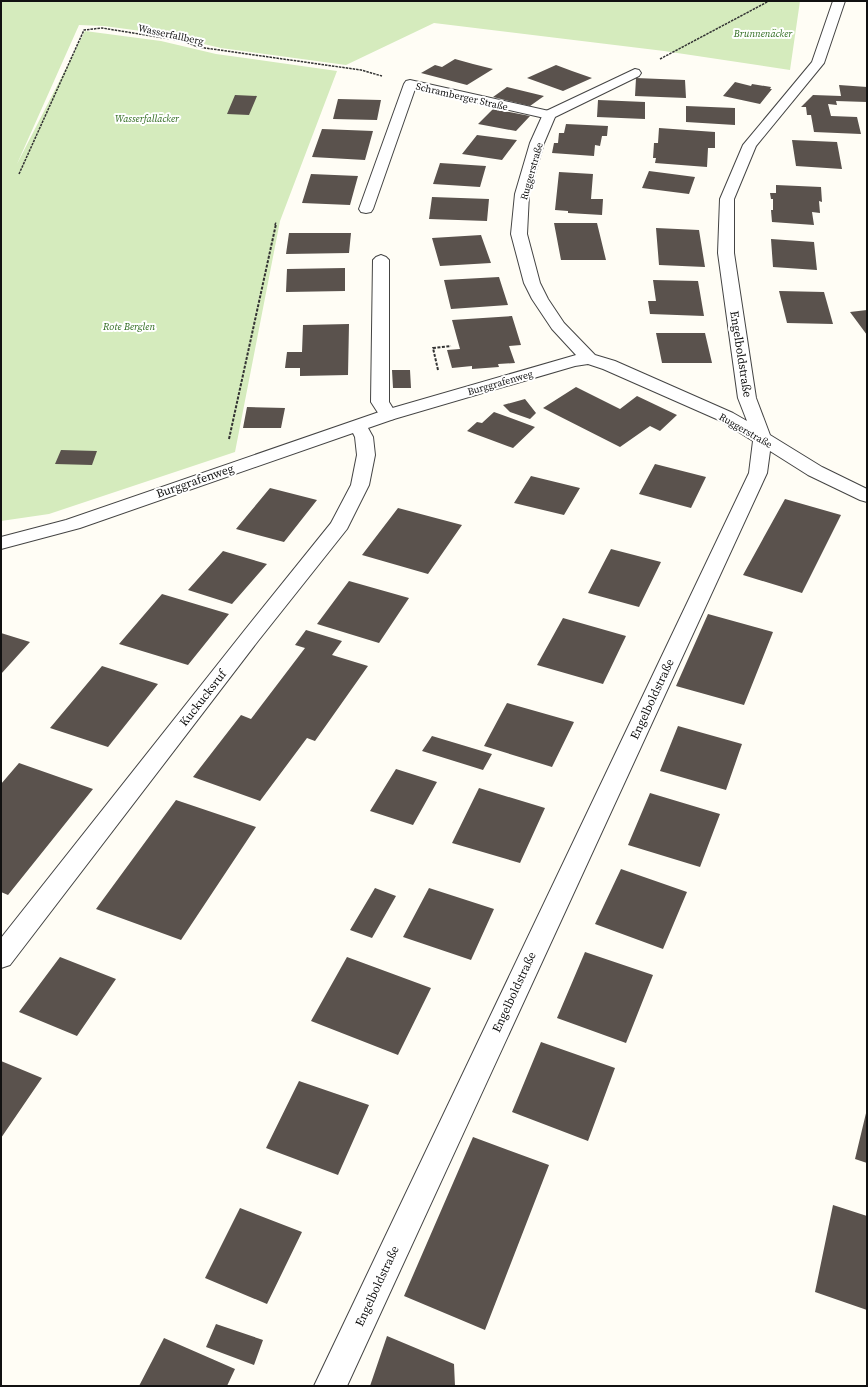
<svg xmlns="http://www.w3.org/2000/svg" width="868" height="1387" viewBox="0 0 868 1387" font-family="'Source Serif 4',serif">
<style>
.green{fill:#d5ebbd}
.building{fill:#5a524d}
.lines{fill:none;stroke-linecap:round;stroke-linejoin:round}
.lane-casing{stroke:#444;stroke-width:2}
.street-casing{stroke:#444;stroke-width:2}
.path-far1{stroke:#333;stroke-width:1.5;stroke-dasharray:2.5 1;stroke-linecap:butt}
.path{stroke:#333;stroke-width:2;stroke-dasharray:3 1.5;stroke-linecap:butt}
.lane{fill:#fff;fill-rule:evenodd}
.street{fill:#fff;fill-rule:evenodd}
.labels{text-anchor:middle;stroke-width:4;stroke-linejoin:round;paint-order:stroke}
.far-park-label{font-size:10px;font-style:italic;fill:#2f6b1f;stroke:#fff}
.far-street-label{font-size:10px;fill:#111;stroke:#fff}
.street-label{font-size:12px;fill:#111;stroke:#fff}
</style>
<rect width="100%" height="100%" fill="#fffdf5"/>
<path class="green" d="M1 1H800L790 70 664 51 434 23 346 65 221 48 156 33 104 26 79 25 17 164 85 31 161 41 216 54 337 71 280 221 235 452 49 514 1 521Z"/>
<path class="building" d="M455 59 473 64 493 69 467 85 421 73 435 65 442 67Z
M556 65 572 71 592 78 563 91 527 78Z
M636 78 685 80 686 98 635 96Z
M735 82 751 86 752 84 771 87 770 89H772L760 104 723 96Z
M839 85 867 87V102L836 101 837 105 828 104 831 116 857 117 861 134 814 132 811 115H807L806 107H801L813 95 841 96Z
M507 87 544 96 530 106 493 97Z
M235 95 257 96 249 115 227 114Z
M338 99 381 100 377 120 333 119Z
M598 100 645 102V119L597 117Z
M686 106 735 108V125L686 122Z
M493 109 530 116 516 131 478 124Z
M566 124 608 126 607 136H602L600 146 595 145 594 156 552 153 554 143H558L559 133H564Z
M659 128 715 132V148H708L707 167 655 163 656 158H653L654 143H658Z
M322 129 373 131 365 160 312 157Z
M477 135 517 140 502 160 462 154Z
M792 140 837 142 842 169 796 166Z
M440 163 486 166 480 187 433 184Z
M649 171 695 177 689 194 642 188Z
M559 172 593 174 591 199H603L602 215 568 213V211L555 210Z
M311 174 358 176 350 205 302 203Z
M776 185 821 187 822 202 819 201 820 213 812 212 814 225 772 222 771 210H773V199H771L770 193H776Z
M432 197 489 199 487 221 429 219Z
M554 223H597L606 260H561Z
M656 228 699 230 705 267 659 265Z
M289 233H351L349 253 286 254Z
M481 235 491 263 440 266 432 238Z
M771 239 814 242 817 270 773 267Z
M345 268V291L286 292 287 269Z
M499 277 508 305 451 309 444 280Z
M653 280 698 281 704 316 650 314 648 301H656Z
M779 291 824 292 833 324 787 323Z
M867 310V335L850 312Z
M512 316 521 345 509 346 515 363 498 364 499 367 472 369V366L452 368 447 350 460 349 452 320Z
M349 324 348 375 300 376V368H285L287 352H302L303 325Z
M656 333H705L712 363H662Z
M392 370H410L411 388H393Z
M576 387 620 409 637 396 677 415 660 431 650 426 620 447 543 408Z
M525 399 536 413 530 419 510 412 503 405Z
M247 407 285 408 281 428H243Z
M494 412 535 427 513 448 467 431 477 422 482 423Z
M61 450 97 451 92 465 55 464Z
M655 464 706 477 691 508 639 494Z
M531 476 580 488 564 515 514 503Z
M270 488 317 500 284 542 236 529Z
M785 499 841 515 802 593 743 575Z
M398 508 462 525 428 574 362 555Z
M611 549 661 562 639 607 588 593Z
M223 551 267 564 232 604 188 590Z
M349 581 409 598 379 643 317 624Z
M162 594 229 614 188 665 119 644Z
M708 614 773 632 744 705 676 686Z
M563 618 626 636 603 684 537 665Z
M306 630 342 641 332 655 368 666 315 741 307 738 260 801 193 777 241 715 251 719 305 648 295 645Z
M1 633 30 642 1 674Z
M102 666 158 684 108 747 50 728Z
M507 703 574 722 552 767 484 746Z
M678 726 742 744 726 790 660 771Z
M432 736 492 754 483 770 422 751Z
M19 763 93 789 8 895 1 892V784Z
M396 769 437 782 413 825 370 811Z
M479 788 545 808 520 863 452 843Z
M650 793 720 814 700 867 628 845Z
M176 800 256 827 181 940 96 909Z
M621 869 687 892 663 949 595 924Z
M375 888 396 896 372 938 350 930Z
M429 888 494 909 471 960 403 937Z
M585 952 653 975 626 1043 557 1018Z
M60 957 116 979 77 1036 19 1012Z
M347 957 431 988 398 1055 311 1021Z
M541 1042 615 1068 588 1141 512 1112Z
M1 1061 42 1078 1 1138Z
M299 1081 369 1105 338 1175 266 1148Z
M867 1109V1163L855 1159Z
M473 1137 549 1165 485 1330 404 1296Z
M833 1205 867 1216V1310L815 1292Z
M240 1208 302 1232 267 1304 205 1278Z
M216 1324 263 1340 254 1365 206 1347Z
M387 1336 454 1364 455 1386H370Z
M164 1338 235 1369 227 1386H139Z"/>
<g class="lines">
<g class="lane-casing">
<path id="lane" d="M410 80 549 111 554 112 556 115 554 118 549 119 415 89 373 209 371 212 366 213 361 212 359 209 404 84 406 81Z
M381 255 386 257 389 260V402L397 415 394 419 388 420 382 419 371 402 373 260 376 257Z"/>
</g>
<g class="street-casing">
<path id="street" d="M833 1H845L824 63 756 146 734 199V253L756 398 770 435 822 467 867 489V502L860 500 808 475 770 451 767 473 347 1386H314L749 473 753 441 721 421 603 369 588 364 575 366 394 419 368 428 373 437 375 455 369 485 347 529 258 641 10 965 1 968V938L244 631 331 523 351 485 357 455 355 437 353 433 80 528 1 549V537L66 520 382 411 576 355 552 329 532 299 524 283 511 234 515 194 530 143 544 112 635 69 639 70 641 73 639 76 555 117 544 143 529 194 527 234 540 283 548 299 564 323 595 355 615 361 733 413 747 421 738 398 718 253 720 199 743 145 812 62Z"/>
</g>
<path class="path-far1" d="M660 59 769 1
M19 174 84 30 102 28 183 41 198 47 361 70 382 76
M275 225 276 222"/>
<path class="path" d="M438 370 433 348 451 346
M229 439 276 224"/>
<use href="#lane" class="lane"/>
<use href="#street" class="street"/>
</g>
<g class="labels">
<g class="far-park-label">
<text x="763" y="37">Brunnenäcker</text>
<text x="147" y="122">Wasserfalläcker</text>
<text x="129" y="330">Rote Berglen</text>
</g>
<g class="far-street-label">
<text transform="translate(171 34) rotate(12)" y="4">Wasserfallberg</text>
<text transform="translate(462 96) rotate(13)" y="4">Schramberger Straße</text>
<text transform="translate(531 171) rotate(-74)" y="4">Ruggerstraße</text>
<text transform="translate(500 382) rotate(-16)" y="4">Burggrafenweg</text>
<text transform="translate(746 430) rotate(30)" y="4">Ruggerstraße</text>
</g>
<g class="street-label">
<text transform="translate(741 354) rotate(81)" y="4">Engelboldstraße</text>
<text transform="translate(195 481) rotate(-19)" y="4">Burggrafenweg</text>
<text transform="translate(203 698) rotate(-52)" y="4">Kuckucksruf</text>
<text transform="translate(652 699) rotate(-65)" y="4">Engelboldstraße</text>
<text transform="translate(514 992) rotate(-65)" y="4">Engelboldstraße</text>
<text transform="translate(377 1286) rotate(-65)" y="4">Engelboldstraße</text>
</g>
</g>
<rect width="868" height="1387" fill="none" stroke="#111111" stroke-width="4"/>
</svg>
